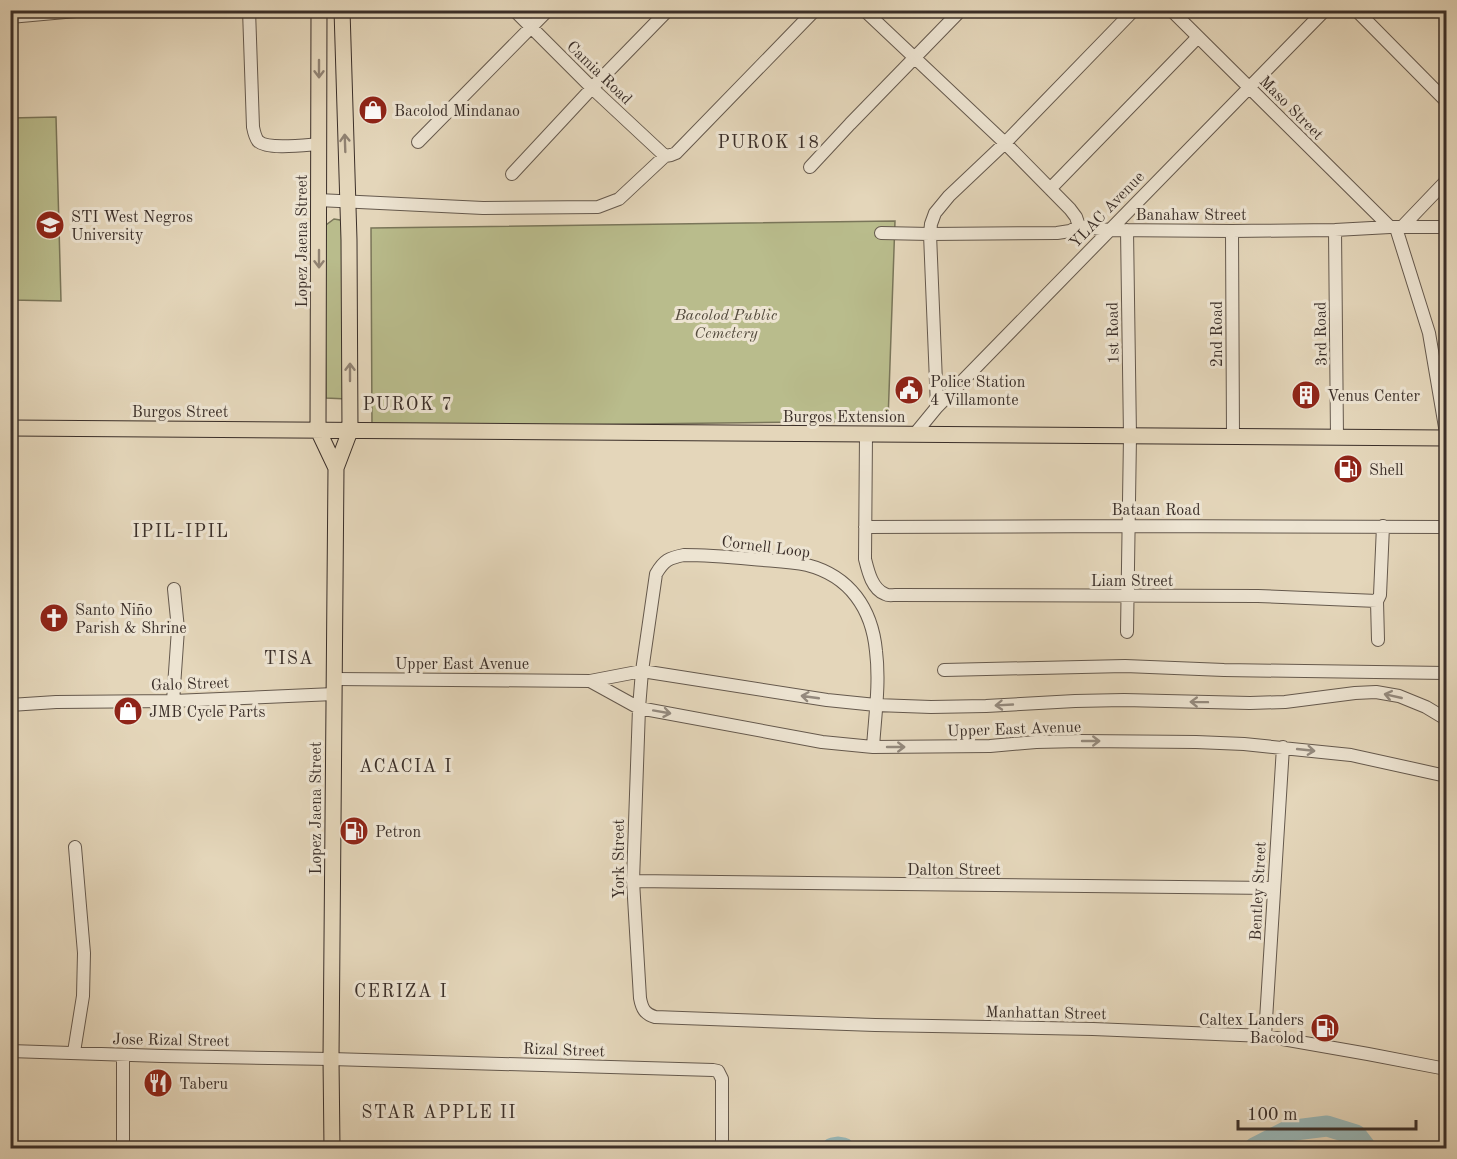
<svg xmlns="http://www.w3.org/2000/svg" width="1457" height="1159" viewBox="0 0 1457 1159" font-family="'Old Standard TT',serif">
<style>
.green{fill:#b9bc8c;stroke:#7a765a;stroke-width:1.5}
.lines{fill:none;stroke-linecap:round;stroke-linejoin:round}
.river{stroke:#98b7b8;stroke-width:21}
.minor-casing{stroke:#65594d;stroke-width:14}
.major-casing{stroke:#3b2f29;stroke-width:17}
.minor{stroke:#ede4d2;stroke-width:12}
.major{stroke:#e4d6ba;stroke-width:15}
.oneway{stroke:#908272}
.oneway2{stroke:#948a7e}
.labels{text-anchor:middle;stroke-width:6;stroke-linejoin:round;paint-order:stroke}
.street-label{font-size:16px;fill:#3b2f29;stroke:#ede4d2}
.poi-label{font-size:16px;fill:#3b2f29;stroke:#ede4d2;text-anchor:start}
.park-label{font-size:16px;font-style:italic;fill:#544b3d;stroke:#ede4d2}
.neighbourhood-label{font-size:18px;letter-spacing:1.5px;fill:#3b2f29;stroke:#ede4d2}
</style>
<rect width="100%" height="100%" fill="#e4d6ba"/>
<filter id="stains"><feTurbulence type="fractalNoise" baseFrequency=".00333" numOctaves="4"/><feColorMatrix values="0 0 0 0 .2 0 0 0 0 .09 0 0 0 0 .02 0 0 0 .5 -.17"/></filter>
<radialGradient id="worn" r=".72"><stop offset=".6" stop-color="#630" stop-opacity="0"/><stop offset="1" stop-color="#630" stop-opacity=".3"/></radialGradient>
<path class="green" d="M56 117 61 301 11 300V118Z
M334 219 340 220 344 225 347 399 326 398 324 234 326 225Z
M895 221 888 421 372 427 371 228Z"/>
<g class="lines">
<path class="river" d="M832 1148 838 1147 844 1148
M1254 1148 1287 1131 1327 1126 1356 1135 1366 1148"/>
<g class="minor-casing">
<path id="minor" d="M249 10 253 127C254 132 255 137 258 141 267 150 305 145 319 144
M514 10 592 88 665 156
M864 10 1005 143 1070 209 1076 217 1079 226
M1171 10 1390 227
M1356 10 1446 101
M10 17 87 10
M418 142 548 10
M810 167 850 124 961 10
M512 174 592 88 668 10
M1050 189 1198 37
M318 200 483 208 598 207 619 199 665 156 671 155 676 153 815 10
M1396 228 1429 333 1446 433
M1401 228 1446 181
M1127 230 1130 436 1127 632
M1335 230 1337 437
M1232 231 1233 436
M881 233 930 234 931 224 935 213 949 196 1005 143 1134 10
M937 407 930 234 1057 233 1070 231 1079 226 1108 230 1232 231 1335 230 1390 227H1446
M866 434 865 559C868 571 872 589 885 594 888 596 892 595 895 595L1258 596 1377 601 1380 595 1383 526
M914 435 937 407 1325 10
M865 527 1128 526 1446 527
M1377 601 1378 640
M944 670 1125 666 1224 670 1446 673
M334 679 590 681 642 671 827 700 876 705 931 707 986 706 1075 701 1124 700 1250 703 1285 702 1355 693 1376 692 1399 696 1426 707 1446 719
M590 681 639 708 822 742 873 747 990 746 1036 742 1081 741 1196 742 1244 744 1351 755 1446 776
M173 701 178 629 174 589
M10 705 56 702 173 701 334 694
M873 747C875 716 880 683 876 651 872 609 850 576 807 565 789 561 771 561 752 559 730 557 707 555 684 555 669 558 664 560 656 574L642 671 639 708 633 881 640 998C642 1009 645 1014 655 1017L875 1025 1093 1029 1265 1036 1368 1054 1446 1069
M633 881 1274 888
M1265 1036 1283 747
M10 1051 162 1056 331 1059 713 1070 718 1071 722 1079V1148
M74 1052 83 996 84 953 75 847
M123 1148V1055"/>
</g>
<g class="major-casing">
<path id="major" d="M319 10 318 430 336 468
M10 428 1446 438
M332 1148 331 1059 336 468 350 431 349 240 342 10"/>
</g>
<use href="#minor" class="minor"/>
<use href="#major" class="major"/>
</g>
<defs><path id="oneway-shaft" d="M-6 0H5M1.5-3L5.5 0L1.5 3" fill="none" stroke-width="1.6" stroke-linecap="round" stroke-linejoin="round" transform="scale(1.5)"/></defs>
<g class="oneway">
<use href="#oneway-shaft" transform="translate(319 69) rotate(90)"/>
<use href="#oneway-shaft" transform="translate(345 143) rotate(-92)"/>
<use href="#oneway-shaft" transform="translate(319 259) rotate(90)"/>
<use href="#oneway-shaft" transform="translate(350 372) rotate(-90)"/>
</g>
<g class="oneway2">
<use href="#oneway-shaft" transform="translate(1393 696) rotate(-167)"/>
<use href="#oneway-shaft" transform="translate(810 697) rotate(-172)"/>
<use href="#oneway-shaft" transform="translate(1199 702) rotate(-179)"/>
<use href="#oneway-shaft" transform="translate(1004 705) rotate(177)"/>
<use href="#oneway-shaft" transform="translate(662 712) rotate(10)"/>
<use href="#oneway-shaft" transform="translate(1091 741)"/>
<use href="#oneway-shaft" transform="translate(896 747)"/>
<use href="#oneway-shaft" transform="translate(1306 750) rotate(6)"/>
</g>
<defs>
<g id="shop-disc" transform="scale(1.5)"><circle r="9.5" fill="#8f2418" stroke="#ede4d2"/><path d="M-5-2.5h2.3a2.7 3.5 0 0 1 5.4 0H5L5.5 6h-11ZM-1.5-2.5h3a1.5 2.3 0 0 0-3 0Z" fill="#fff"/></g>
<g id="university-disc" transform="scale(1.5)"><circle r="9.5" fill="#8f2418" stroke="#ede4d2"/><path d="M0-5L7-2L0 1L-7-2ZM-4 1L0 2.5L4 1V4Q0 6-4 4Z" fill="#fff"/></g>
<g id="civic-disc" transform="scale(1.5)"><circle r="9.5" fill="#8f2418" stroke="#ede4d2"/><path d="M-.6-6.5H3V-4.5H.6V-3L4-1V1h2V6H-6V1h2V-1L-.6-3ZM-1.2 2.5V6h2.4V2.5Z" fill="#fff"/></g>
<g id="building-disc" transform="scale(1.5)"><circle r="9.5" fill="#8f2418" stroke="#ede4d2"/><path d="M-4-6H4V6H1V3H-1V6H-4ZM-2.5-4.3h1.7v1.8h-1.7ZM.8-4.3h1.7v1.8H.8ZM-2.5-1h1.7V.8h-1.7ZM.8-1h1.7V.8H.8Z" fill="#fff"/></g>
<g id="fuel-disc" transform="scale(1.5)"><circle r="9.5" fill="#8f2418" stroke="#ede4d2"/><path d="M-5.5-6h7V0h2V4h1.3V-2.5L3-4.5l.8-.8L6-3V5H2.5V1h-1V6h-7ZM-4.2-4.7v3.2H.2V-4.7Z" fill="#fff"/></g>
<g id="church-disc" transform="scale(1.5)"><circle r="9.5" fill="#8f2418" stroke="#ede4d2"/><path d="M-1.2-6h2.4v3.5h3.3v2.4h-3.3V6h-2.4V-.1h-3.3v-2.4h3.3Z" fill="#fff"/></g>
<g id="restaurant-disc" transform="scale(1.5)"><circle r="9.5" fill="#8f2418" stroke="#ede4d2"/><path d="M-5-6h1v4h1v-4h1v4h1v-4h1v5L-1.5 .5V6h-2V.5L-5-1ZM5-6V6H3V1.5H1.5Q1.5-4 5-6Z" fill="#fff"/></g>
</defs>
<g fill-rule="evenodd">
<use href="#shop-disc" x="373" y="110"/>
<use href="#university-disc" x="50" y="225"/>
<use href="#civic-disc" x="909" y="390"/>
<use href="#building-disc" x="1306" y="395"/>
<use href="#fuel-disc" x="1348" y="469"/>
<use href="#church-disc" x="54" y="618"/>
<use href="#shop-disc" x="128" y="711"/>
<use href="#fuel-disc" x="354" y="831"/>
<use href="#fuel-disc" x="1325" y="1028"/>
<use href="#restaurant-disc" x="158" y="1083"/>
</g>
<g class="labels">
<g class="street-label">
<text transform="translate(600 72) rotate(44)" y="6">Camia Road</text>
<text transform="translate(1292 107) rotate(45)" y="6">Maso Street</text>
<text transform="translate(1106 209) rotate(-46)" y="6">YLAC Avenue</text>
<text x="1191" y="220">Banahaw Street</text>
<text transform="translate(301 241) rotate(-90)" y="6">Lopez Jaena Street</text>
<text transform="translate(1112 333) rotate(-91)" y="6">1st Road</text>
<text transform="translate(1216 334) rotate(-90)" y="6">2nd Road</text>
<text transform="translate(1320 334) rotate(-91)" y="6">3rd Road</text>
<text x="180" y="417">Burgos Street</text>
<text x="844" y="422">Burgos Extension</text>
<text x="1156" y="515">Bataan Road</text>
<text transform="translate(766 546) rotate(7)" y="6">Cornell Loop</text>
<text x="1132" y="586">Liam Street</text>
<text x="462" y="669">Upper East Avenue</text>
<text transform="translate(190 683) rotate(-2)" y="6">Galo Street</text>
<text transform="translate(1014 728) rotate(-2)" y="6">Upper East Avenue</text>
<text transform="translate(315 808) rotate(-90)" y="6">Lopez Jaena Street</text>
<text transform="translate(618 859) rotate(-90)" y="6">York Street</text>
<text x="954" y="875">Dalton Street</text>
<text transform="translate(1257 891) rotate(-87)" y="6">Bentley Street</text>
<text transform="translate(1046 1012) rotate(1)" y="6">Manhattan Street</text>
<text transform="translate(171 1039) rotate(1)" y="6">Jose Rizal Street</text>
<text transform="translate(564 1049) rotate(2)" y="6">Rizal Street</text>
</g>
<g class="poi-label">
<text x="394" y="116">Bacolod Mindanao</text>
<text x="71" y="222">STI West Negros<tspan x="71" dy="18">University</tspan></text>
<text x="930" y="387">Police Station<tspan x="930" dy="18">4 Villamonte</tspan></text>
<text x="1327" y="401">Venus Center</text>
<text x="1369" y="475">Shell</text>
<text x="75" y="615">Santo Niño<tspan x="75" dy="18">Parish &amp; Shrine</tspan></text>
<text x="149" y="717">JMB Cycle Parts</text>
<text x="375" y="837">Petron</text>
<text x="1304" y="1025" text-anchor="end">Caltex Landers<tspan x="1304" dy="18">Bacolod</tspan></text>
<text x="179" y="1089">Taberu</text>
</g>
<g class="park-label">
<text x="726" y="320">Bacolod Public<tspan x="726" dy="18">Cemetery</tspan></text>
</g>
<g class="neighbourhood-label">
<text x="769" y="148">PUROK 18</text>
<text x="408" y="410">PUROK 7</text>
<text x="181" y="537">IPIL-IPIL</text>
<text x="289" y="664">TISA</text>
<text x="406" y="772">ACACIA I</text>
<text x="401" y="997">CERIZA I</text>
<text x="439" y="1118">STAR APPLE II</text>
</g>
</g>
<rect width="1457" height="1159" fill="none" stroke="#e4d6ba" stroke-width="36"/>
<rect x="12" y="12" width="1433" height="1135" fill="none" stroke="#3b2f29" stroke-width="3"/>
<rect x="18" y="18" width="1421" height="1123" fill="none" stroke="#3b2f29" stroke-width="1.5"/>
<path d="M1238 1120v9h178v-9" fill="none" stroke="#3b2f29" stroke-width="3"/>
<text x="1247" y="1120" font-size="18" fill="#3b2f29" stroke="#ede4d2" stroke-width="4.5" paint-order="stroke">100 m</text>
<rect width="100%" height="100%" filter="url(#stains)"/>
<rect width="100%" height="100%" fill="url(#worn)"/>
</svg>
